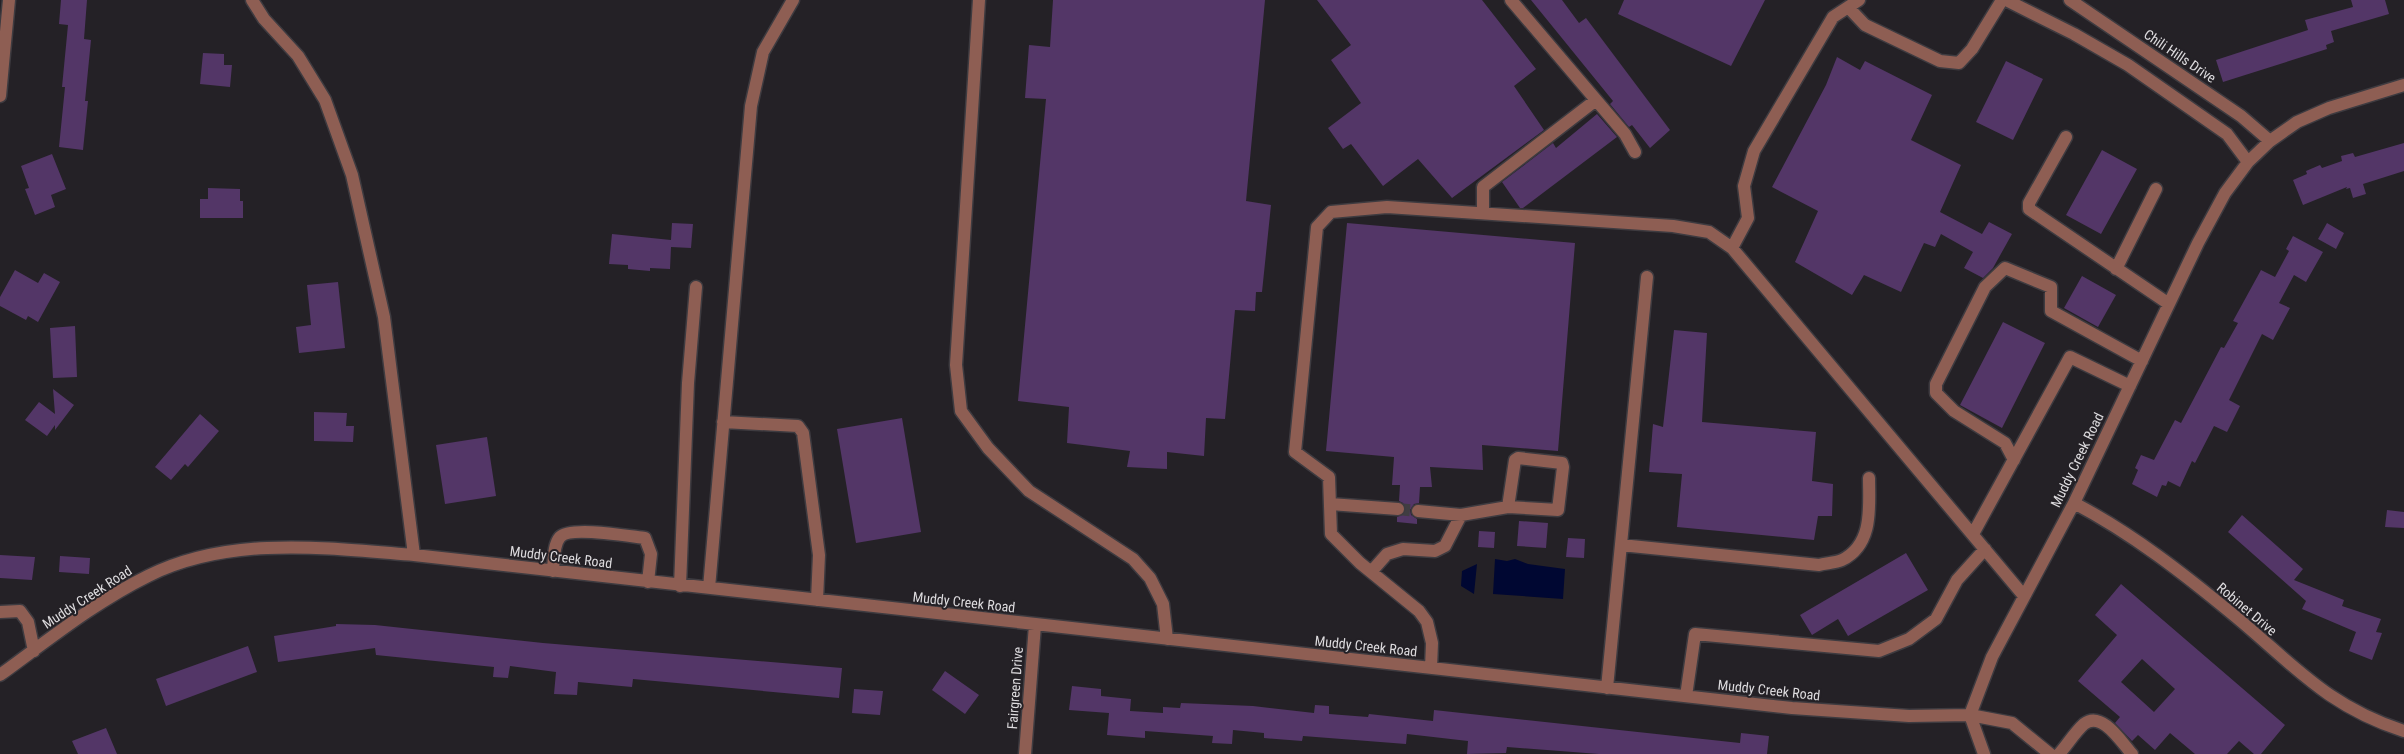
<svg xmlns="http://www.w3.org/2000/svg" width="2404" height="754" viewBox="0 0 2404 754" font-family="'Roboto Condensed',sans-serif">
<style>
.water{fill:#000732}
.building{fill:#533667;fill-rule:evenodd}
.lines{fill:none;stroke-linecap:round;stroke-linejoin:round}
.minor-tunnel{stroke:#403d42;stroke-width:12;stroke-dasharray:12 6;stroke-linecap:butt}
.minor-casing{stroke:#3e3b40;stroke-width:15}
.minor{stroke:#8e5e53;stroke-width:12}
.labels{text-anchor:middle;stroke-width:4;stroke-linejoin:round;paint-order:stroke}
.street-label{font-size:14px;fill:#dddbde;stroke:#242126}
</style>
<rect width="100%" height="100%" fill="#242126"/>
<path class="water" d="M1495 559 1507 561 1515 559 1528 564 1565 569 1563 599 1493 594Z
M1477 564 1474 594 1461 586 1462 571Z"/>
<path class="building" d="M61 0H87L84 39 91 40 85 101H88L83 150 59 147 65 87H62L68 25 59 24Z
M1053 0H1265L1246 201 1271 205 1262 292H1256L1255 311 1235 310 1225 419 1206 418 1204 456 1167 452V469L1127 467 1130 451 1067 443 1069 407 1018 401 1046 99 1025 98 1029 45 1050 47Z
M1317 0H1482L1536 69 1514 86 1544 130 1452 198 1418 159 1383 186 1351 144 1343 149 1328 128 1361 103 1331 60 1351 45Z
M1531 0H1562L1579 23 1586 18 1670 130 1650 148 1632 125 1629 127 1610 104 1613 101Z
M1624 0H1765L1731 66 1618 14Z
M2351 0H2385L2389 14 2331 31 2334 42 2326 45 2327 49 2223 82 2216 60 2308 30 2305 20 2353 7Z
M203 53 224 54V65H232L230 87 200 84Z
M1837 57 1860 70 1865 61 1932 95 1911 140 1961 165 1940 212 1982 234 1989 222 2012 234 1993 268 1983 278 1964 268 1973 252 1941 234 1935 247 1924 243 1901 292 1864 275 1852 295 1795 262 1818 211 1772 187 1826 85Z
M2006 61 2043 79 2013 140 1976 122Z
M1597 114 1617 137 1523 208H1520L1502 182 1553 143 1556 148Z
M2404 143V171L2363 184 2366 194 2353 198 2350 188 2346 189 2347 187 2303 205 2293 180 2307 174 2306 171 2320 165 2322 168 2342 161 2341 156 2353 153 2355 157Z
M2102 150 2137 169 2101 234 2066 215Z
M52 154 66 189 51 195 55 207 35 215 25 189 29 188 21 166Z
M208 188 240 189V201H243V218H200V199H208Z
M672 223 693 224 691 248 671 247 670 269 650 268V271L628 269V265L609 264 612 234 671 240Z
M1347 223 1575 243 1558 451 1482 445 1483 470 1430 467 1432 487H1420L1419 503 1414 504 1410 510 1411 515 1417 519V524L1397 522V517L1404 514 1406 509 1403 503 1399 501 1400 485H1392L1394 457 1326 451Z
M2327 223 2344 233 2336 249 2318 239Z
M2293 236 2323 252 2306 282 2294 275 2279 303 2290 308 2273 340 2262 334 2229 400 2240 406 2227 432 2214 426 2195 463 2192 461 2180 487 2168 481 2166 486 2162 485 2157 497 2132 484 2138 470 2135 468 2141 455 2154 460 2175 420 2181 423 2221 347 2224 348 2238 323 2233 321 2261 270 2275 277 2289 251 2286 249Z
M15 270 38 283 44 273 60 282 38 322 28 316 26 320 0 306V297Z
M2082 276 2116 295 2098 327 2064 308Z
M338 282 345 348 299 353 296 327 311 325 307 285Z
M2003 322 2045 343 2002 428 1960 405Z
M75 326 77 377 53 378 50 328Z
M1674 330 1707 333 1702 422 1816 432 1812 481 1833 484 1832 516H1818L1814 540 1677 527 1682 474 1649 472 1653 424 1663 427Z
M53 389 74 405 55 430V425L47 436 25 420 39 402 55 414Z
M314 412 347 413 346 426H354L353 442 314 441Z
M200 414 219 431 188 467 185 464 171 480 155 467Z
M902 418 921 532 856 543 837 429Z
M487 437 496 496 445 504 436 445Z
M2387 510 2404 512V528L2385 527Z
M2242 515 2303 569 2294 580 2344 600 2342 606 2381 619 2376 632 2382 633 2372 660 2349 651 2356 632 2302 609 2306 601 2228 532Z
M1519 521 1548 523 1546 548 1517 546Z
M1479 531 1495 532 1494 548 1478 547Z
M1568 538 1585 539 1584 558 1566 557Z
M1906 553 1928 590 1848 636 1838 619 1812 635 1800 615Z
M0 555 35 557 32 580 0 578Z
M60 556 90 558 89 574 59 572Z
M2121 584 2285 725 2261 754H2254L2239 741 2227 754H2195L2170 733 2155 750 2138 735 2132 741 2115 723 2120 717 2078 681 2117 635 2095 615ZM2142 659 2175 689 2154 712 2121 682Z
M336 624 375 625 543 643 842 668 839 698 633 679 632 687 578 682 577 695 554 694 556 672 510 666 508 678 493 677 494 667 376 655 375 648 278 662 274 636 336 626Z
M248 646 257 672 166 706 156 679Z
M945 671 979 695 965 714 932 690Z
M1072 686 1101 689V696L1131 699 1130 711 1163 713V707L1180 708 1181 703 1253 706 1314 713 1315 705 1329 706V714L1368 717 1369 714 1433 721 1434 710 1740 743 1741 733 1769 736 1767 754H1599L1507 747 1506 753 1467 754 1468 741 1407 734 1406 744 1303 736 1302 741 1264 738V733L1233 730 1232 744 1212 743 1213 736 1145 731V738L1107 735 1109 713 1069 710Z
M854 689 883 691 880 715 852 713Z
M106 728 117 754H78L72 741Z"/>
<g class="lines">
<path class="minor-tunnel" d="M1398 509 1418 511"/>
<g class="minor-casing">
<path id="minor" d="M252 0 264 19 298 56 325 100 352 175 384 317 414 555
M979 0 956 365 961 411 988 448 1029 491 1133 559 1150 578 1163 604 1167 639
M1511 0 1625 134 1635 152
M2006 0 2074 34 2128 65 2227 134 2248 162
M2070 0 2241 116 2270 141
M1848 7 1865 25 1940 61 1959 63 1972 49 2002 0
M0 96 9 0
M2066 137 2029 203V209L2169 304
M1483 213V187L1596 100
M1732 248 1748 218 1744 186 1754 151 1833 17 1859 0
M2116 269 2156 189
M723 422 798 426 803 433 819 555 817 600
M2014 460 2005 443 1954 411 1936 393V384L1985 287 2005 268 2051 287V311L2142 361
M2074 503C2133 534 2184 574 2236 617 2295 666 2327 706 2404 731
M1330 504 1398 509
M1418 511 1461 515 1508 507 1515 460 1518 458 1562 463 1563 467 1558 510 1508 507
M1973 534 2070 357 2130 386
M1621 545 1819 565C1826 563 1835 563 1842 560 1874 544 1869 506 1869 478
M553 571C554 561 553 545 560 537 570 526 628 536 645 538L651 554 648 582
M1371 572 1387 554 1403 549 1435 551 1445 546 1461 515
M680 586 688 383 696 287
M709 588 751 106 763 52 793 0
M0 612 20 611 28 622 34 651
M1431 668 1432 643 1427 622 1419 611 1360 563 1331 534 1329 477 1295 452 1317 227 1331 212 1387 207 1673 226 1709 232 1732 248 2024 596
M0 675C47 641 95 602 148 576 230 535 327 548 414 555L1792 708 1909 716 1970 715 2012 723 2050 754
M1607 688 1647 277
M1686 696 1695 634 1879 651 1909 639 1936 619 1957 580 1985 549
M1970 715 1992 657 2074 503 2198 243 2225 193 2248 162 2270 141 2297 122 2329 108 2404 85
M1970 715 1984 754
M1025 754 1035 625
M2059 754C2067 745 2075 732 2084 724 2102 710 2122 743 2132 754"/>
</g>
<use href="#minor" class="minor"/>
</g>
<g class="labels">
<g class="street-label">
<text transform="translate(2180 56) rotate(34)" y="5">Chili Hills Drive</text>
<text transform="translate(2077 460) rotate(-64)" y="5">Muddy Creek Road</text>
<text transform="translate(561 557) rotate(7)" y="5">Muddy Creek Road</text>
<text transform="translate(87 597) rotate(-33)" y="5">Muddy Creek Road</text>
<text transform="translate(964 602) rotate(6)" y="5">Muddy Creek Road</text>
<text transform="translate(2247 609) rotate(40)" y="5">Robinet Drive</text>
<text transform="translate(1366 646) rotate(6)" y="5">Muddy Creek Road</text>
<text transform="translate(1015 688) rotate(-86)" y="5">Fairgreen Drive</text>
<text transform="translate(1769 690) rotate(6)" y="5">Muddy Creek Road</text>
</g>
</g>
</svg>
